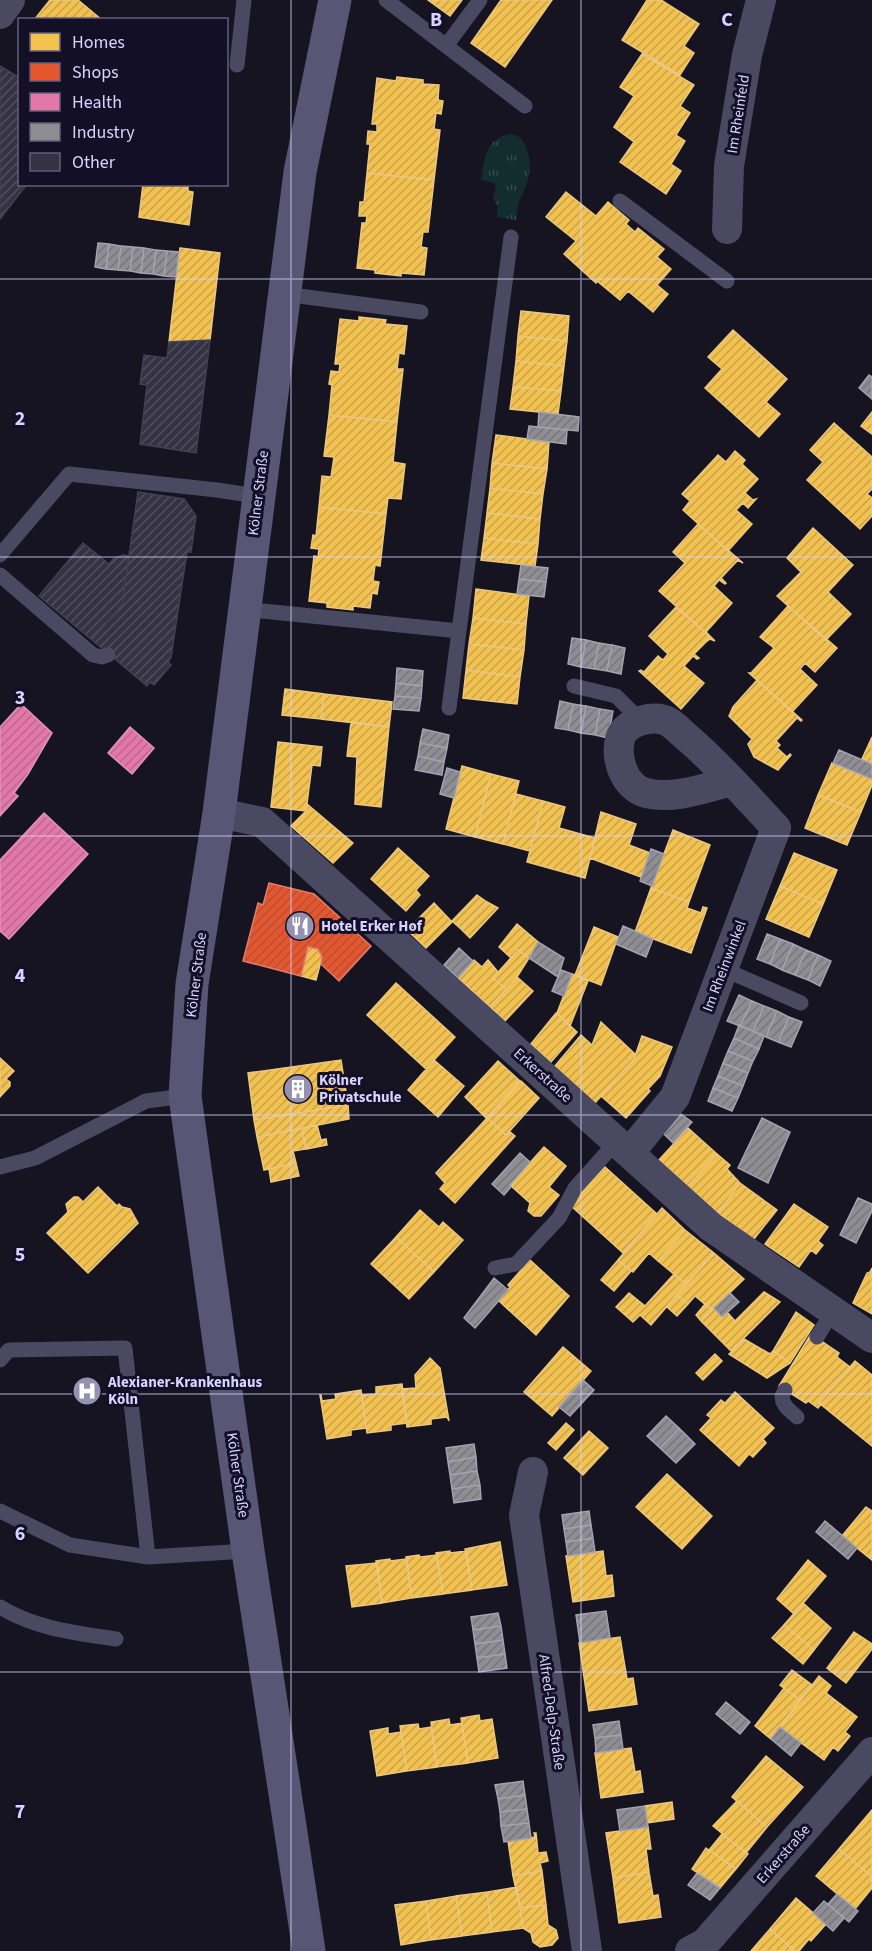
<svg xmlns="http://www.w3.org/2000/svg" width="872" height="1951" viewBox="0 0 872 1951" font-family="'Source Sans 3',sans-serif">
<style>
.park{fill:url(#park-tufts)}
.homes{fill:url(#homes-hatch);stroke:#eac783;stroke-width:1.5}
.shops{fill:url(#shops-hatch);stroke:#e17c6d;stroke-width:1.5}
.health{fill:url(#health-hatch);stroke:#e093c2;stroke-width:1.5}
.industry{fill:url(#industry-hatch);stroke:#a4a2b3;stroke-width:1.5}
.building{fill:url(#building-hatch);stroke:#433f54;stroke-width:1.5}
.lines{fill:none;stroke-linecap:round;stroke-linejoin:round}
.lane{stroke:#4a4962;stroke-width:15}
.street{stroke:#4a4962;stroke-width:30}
.secondary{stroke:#575674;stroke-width:33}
.grid{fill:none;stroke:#d9d4ff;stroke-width:1.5;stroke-opacity:0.55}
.labels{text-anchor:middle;stroke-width:6;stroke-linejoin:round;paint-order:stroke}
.street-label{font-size:15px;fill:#d9d4ff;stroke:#130f26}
.poi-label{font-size:15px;font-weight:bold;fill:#d9d4ff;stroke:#130f26;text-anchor:start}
.grid-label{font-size:20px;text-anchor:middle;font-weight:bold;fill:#d9d4ff;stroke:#130f26;stroke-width:6;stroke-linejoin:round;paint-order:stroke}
</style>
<defs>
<pattern id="park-tufts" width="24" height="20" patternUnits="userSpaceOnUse" patternTransform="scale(1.5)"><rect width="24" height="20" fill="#132c2d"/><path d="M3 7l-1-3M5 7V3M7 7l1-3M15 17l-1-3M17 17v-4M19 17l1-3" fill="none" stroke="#354a4c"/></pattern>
<pattern id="homes-hatch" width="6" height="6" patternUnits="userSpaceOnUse" patternTransform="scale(1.5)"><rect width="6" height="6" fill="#f2c14e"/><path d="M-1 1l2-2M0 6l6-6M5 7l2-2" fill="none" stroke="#c6a14e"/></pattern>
<pattern id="shops-hatch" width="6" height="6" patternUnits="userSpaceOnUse" patternTransform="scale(1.5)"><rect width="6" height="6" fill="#e4572e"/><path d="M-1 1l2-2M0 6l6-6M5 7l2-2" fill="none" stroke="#b35037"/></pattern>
<pattern id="health-hatch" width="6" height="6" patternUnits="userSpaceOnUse" patternTransform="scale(1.5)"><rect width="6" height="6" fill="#e377a8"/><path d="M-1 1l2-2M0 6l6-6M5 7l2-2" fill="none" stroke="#ba6991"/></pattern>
<pattern id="industry-hatch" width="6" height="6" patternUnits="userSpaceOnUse" patternTransform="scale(1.5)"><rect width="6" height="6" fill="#8d8d92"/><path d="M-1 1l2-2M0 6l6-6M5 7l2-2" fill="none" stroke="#76767d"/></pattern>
<pattern id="building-hatch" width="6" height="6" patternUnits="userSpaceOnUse" patternTransform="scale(1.5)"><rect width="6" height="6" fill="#343243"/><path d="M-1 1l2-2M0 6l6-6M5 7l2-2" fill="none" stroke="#514f5f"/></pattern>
</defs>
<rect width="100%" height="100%" fill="#161421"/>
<path class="park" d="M509 134C516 134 520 137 524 143 534 163 530 179 521 197 518 203 517 213 516 220L497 217 498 207 493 198 496 186 494 183 481 180C485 158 484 141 509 134Z"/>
<path class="homes" d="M50 0H78L102 20H34Z
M428 0H462L450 16Z
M501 0H552L505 67 471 43Z
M647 0H661L699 24 684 46 694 53 680 75 622 40Z
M642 54 694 85 680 106 690 113 676 135 685 141 671 164 681 171 666 194 620 162 634 142 614 127 634 96 620 87Z
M397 77 423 80V84L439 85 438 100 443 101 441 114 436 113 434 129 440 130 434 180 367 173 370 144H367L368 131 377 132V124H372L377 78 396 81Z
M367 173 434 180 428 232H423L421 247 427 248 424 275 401 273V276L375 273V270L357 268 362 223H366L367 216H359L360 202H364Z
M143 184H188V191L193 192 189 225 139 217Z
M566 192 596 216 608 202 629 220 626 224 635 232 638 228 664 249 657 257 671 269 657 285 668 294 653 312 628 291 620 300 597 281 596 283 564 254 576 241 546 217Z
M180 248 220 253 210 340 169 342Z
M521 311 569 316 567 341 518 336Z
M359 317 386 320 385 324 407 326 404 354 399 353 397 369H403L397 422 329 415 332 385 329 384 331 371 339 372 340 364H335L340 319 359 321Z
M733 330 787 379 766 402 780 414 759 437 705 388 722 369 708 357Z
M518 336 567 341 564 366 516 361Z
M516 361 564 366 561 391 513 387Z
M513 387 561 391 558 414 510 409Z
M872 412V434L861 426Z
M329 415 397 422 393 462 405 464 401 499 388 498 386 514 319 507 322 476 331 477 334 457 324 456Z
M834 423 872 457V489L867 494 872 498V516L860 529 807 480 823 462 810 450Z
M496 435 549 442 547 469 492 463Z
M735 451 745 460 742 464 758 479 745 493 753 500 756 499 748 508 743 503 736 510 752 524 728 551 683 510 690 501 682 494 718 455 726 462Z
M492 463 547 469 543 494 490 488Z
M490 488 543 494 540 519 487 513Z
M319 507 386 514 380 566 375 565 373 581 379 582 377 594 372 593 370 608 353 606V610L327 607V603L309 601 314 556 318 557 319 549 311 548 313 535 316 536Z
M487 513 540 519 538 544 484 538Z
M698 524 743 563 738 560 721 578 726 583 725 584 719 580 714 586 732 603 706 632 715 641 659 591 685 563 673 552Z
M813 528 853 565 828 592 851 614 826 640 777 596 801 572 787 558Z
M484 538 538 544 535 566 481 560Z
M476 589 529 596 526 624 473 618Z
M788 606 837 648 815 672 805 663 800 669 817 685 792 712 749 673H751L774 648 760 637Z
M676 607 715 641 710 639 706 642 694 654 699 658 697 659 693 656 684 666 704 683 681 709 639 671 641 670 644 672 658 656 663 660 668 654 649 636Z
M473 618 526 624 524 650 469 644Z
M469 644 524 650 520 677 466 670Z
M466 670 520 677 517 704 463 698Z
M757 680 802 720 801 721 797 718 776 741 780 745 777 748 787 757 790 754 791 755 778 770 754 757 748 744 752 739 729 716 733 707Z
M285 689 324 694 321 719 282 715Z
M324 694 392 702 389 727 321 719Z
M351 722 389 727 381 807 355 804 357 757 347 756Z
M872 737V764L862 759Z
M278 742 322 747 320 766 312 765 306 811 271 807Z
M832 763 872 779V785L861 812 818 795Z
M462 766 491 774 475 837 446 829Z
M491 774 519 781 503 844 475 837Z
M516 794 543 801 530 851 503 844Z
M818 795 861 812 847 845 805 828Z
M543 801 565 807 559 828 595 838 585 878 527 862Z
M307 804 353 843 333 863 291 826 306 811Z
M601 812 636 824 629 845 650 853 641 877 590 858Z
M673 830 710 845 689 902 651 888Z
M398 848 429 876 416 890 420 895 406 911 371 879Z
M794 853 837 870 823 904 780 886Z
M780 886 823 904 809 937 766 919Z
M651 888 689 902 687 908 701 913 703 907 707 908 691 953 635 932Z
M477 895 487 902 461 929 452 921Z
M487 902 498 908 470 938 461 929Z
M434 903 452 922 426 948 407 930Z
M517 924 538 942 529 958 518 950 511 958 499 947Z
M594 927 618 937 601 985 575 975Z
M308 947 318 949 322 957 316 980 301 976Z
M518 950 529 958 517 977 506 989 493 978Z
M474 960 482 967 488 960 498 972 493 978 506 989 490 1007 458 978Z
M572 974 588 981 570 1026 557 1013Z
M517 977 533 991 505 1021 490 1007Z
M396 983 455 1037 426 1069 367 1015Z
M556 1013 577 1032 551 1062 531 1044Z
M601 1022 635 1054 634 1059 595 1103 555 1066 581 1035 592 1045Z
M642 1036 672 1047 660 1076 648 1089 650 1091 626 1118 601 1096 634 1059Z
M0 1058 14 1071 6 1079 10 1082V1086L0 1097Z
M341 1060 348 1105 254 1120 248 1073Z
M434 1060 464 1086 438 1117 408 1090Z
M498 1061 520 1081 486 1118 465 1097Z
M521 1081 539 1098 506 1135 487 1118Z
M348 1105 349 1119 257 1137 254 1120Z
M487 1118 506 1135 509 1131 515 1136 455 1203 440 1189 445 1183 436 1173Z
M317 1125 321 1140 326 1139 327 1145 306 1149 302 1128Z
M302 1128 306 1149 293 1151 296 1163 264 1170 257 1137Z
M688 1128 717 1154 688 1186 659 1160Z
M544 1147 566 1166 549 1187 559 1195 541 1216H534L528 1211 530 1203 510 1185Z
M717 1154 730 1165 727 1169 740 1183 718 1213 688 1186Z
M296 1163 299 1176 271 1182 269 1169Z
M605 1167 657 1214 623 1253 570 1205Z
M740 1183 777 1210 754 1239 718 1213Z
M98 1187 117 1206 119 1204 122 1207 130 1209 138 1223 88 1273 47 1233 68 1212 66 1204 74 1197H78L83 1202Z
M794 1204 828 1227 818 1241 823 1245 816 1254 811 1250 799 1267 765 1244Z
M662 1208 685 1230 658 1261 649 1253 633 1272 618 1260Z
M420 1210 439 1227 443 1222 463 1240 434 1272 396 1237Z
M685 1230 714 1253 686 1284 658 1261Z
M396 1237 434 1272 409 1299 371 1264Z
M714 1253 744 1279 712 1310 695 1296 688 1304 677 1295Z
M530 1260 569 1296 536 1335 499 1301 510 1287 508 1285Z
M618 1260 631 1271 614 1291 601 1280Z
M872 1268V1314L853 1303 867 1273 870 1272Z
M674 1274 686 1284 651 1325 640 1315 633 1322 616 1307 629 1293 645 1306Z
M764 1292 780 1302 731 1351 701 1321 714 1308 722 1317 727 1312 735 1321Z
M677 1295 688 1304 677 1316 667 1307Z
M705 1304 712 1310 701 1321 696 1315Z
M796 1312 814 1325 790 1363 773 1351Z
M811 1334 839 1353 837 1357 850 1367 819 1403 821 1404 818 1408 808 1401 806 1403 779 1386Z
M744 1339 770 1354 773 1351 790 1363 767 1378 729 1354Z
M563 1347 591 1371 552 1416 524 1392Z
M715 1354 722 1361 703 1380 696 1373Z
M430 1358 440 1368 449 1421 447 1417 431 1419V1424L407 1427 402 1389 416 1388 415 1375Z
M855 1361 872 1375V1446L819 1403Z
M402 1384 407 1423 391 1425V1430L367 1433 362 1395 376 1394V1387Z
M361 1390 366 1428 351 1430V1435L327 1439 320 1395H321L322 1401 336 1399 335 1394Z
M735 1392 774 1428 763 1439 766 1443 753 1457 749 1454 739 1466 700 1430 711 1418 707 1415 721 1400 725 1403Z
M566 1423 574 1430 556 1450 548 1443Z
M589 1431 608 1448 583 1475 564 1458Z
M667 1474 712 1516 682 1549 636 1507Z
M866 1507 872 1511V1560L842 1536Z
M500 1542 507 1585 472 1590 465 1549Z
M450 1551V1553L466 1551 472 1590 443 1594 436 1553Z
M603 1551 606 1576 612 1575 614 1596 573 1602 566 1556Z
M419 1555 420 1557 437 1555 443 1594 412 1598 406 1557Z
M390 1559V1561L406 1559 412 1598 382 1603 376 1561Z
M808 1560 826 1576 794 1614 777 1599Z
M377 1563 382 1603 352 1607 346 1566Z
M803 1603 831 1628 814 1650 784 1625Z
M784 1625 814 1650 803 1664 772 1638Z
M854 1632 872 1644V1649L846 1683 827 1668Z
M620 1637 627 1679 633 1678 637 1704 589 1711 579 1643Z
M792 1670 812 1685 800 1700 780 1685Z
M819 1676 831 1686 826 1693 857 1717 845 1732 850 1736 838 1751 833 1747 824 1760 780 1727Z
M784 1688 800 1700 771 1739 755 1726Z
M479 1715 480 1721 492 1719 498 1758 468 1763 461 1718Z
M449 1719 450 1725 462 1723 468 1763 437 1767 431 1722Z
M418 1724 419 1729 431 1727 437 1767 407 1771 400 1726Z
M388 1728V1734L401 1732 407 1771 377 1776 370 1731Z
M631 1748 635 1772 640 1771 643 1792 601 1798 595 1753Z
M766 1756 803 1787 767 1827 732 1797Z
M737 1801 767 1827 746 1853 713 1826Z
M672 1802 674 1819 647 1823 645 1806Z
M872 1810V1877L839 1849Z
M648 1827 651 1849H646L649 1872 613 1878 606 1833Z
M534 1833H536L538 1853 546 1852 548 1861 540 1863 542 1871 513 1876 508 1841 535 1837Z
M722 1834 748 1854 736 1869 709 1850Z
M706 1848 736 1869 720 1888 692 1869Z
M839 1849 872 1877V1888L855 1909 816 1876Z
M542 1871 546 1905 520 1908 513 1876Z
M649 1872 653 1896 658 1895 661 1917 619 1923 613 1878Z
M517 1887 523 1928 492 1932 487 1892Z
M487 1892 492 1932 462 1936 456 1896Z
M456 1896 462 1936 431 1940 426 1901Z
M796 1898 826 1924 811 1941 809 1939 799 1951H795L770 1929Z
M426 1901 431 1940 401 1945 395 1905Z
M546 1905 548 1925 556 1930 558 1938 552 1945 540 1947 533 1942 531 1933 523 1928 520 1908Z
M770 1929 795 1951H751Z"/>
<path class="shops" d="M269 883 314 894 371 946 339 981 321 964 322 957 318 949 308 947 301 976 243 961 258 903 263 905Z"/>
<path class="health" d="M21 704 52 733 28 774 14 793 18 796 0 816V727Z
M130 727 154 748 132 774 108 753Z
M44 813 88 854 9 939 0 931V860Z"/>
<path class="industry" d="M98 243 109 244 106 269 95 267Z
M109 244 121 246 118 270 106 269Z
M121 246 133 247 130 271 118 270Z
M133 247 144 248 141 273 130 271Z
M144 248 156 250 153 274 141 273Z
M156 250 167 251 164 276 153 274Z
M167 251 179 252 176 277 164 276Z
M869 375 872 377V399L859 388Z
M539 412 579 417 578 431 538 427Z
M529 426 567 430 566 444 527 439Z
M521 565 548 568 546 582 519 579Z
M519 579 546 582 544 597 517 594Z
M572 638 586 640 581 667 568 664Z
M586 640 599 643 594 669 581 667Z
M599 643 612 645 607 671 594 669Z
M612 645 625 648 621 674 607 671Z
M397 668 423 671 422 686 396 683Z
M396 683 422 686 421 698 395 696Z
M395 696 421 698 419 711 393 709Z
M560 701 573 704 568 730 555 728Z
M573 704 586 706 581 733 568 730Z
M586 706 600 709 595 735 581 733Z
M600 709 613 711 608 738 595 735Z
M423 729 449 735 447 748 420 743Z
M420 743 447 748 444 762 418 756Z
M839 750 872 764V779L833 763Z
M418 756 444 762 442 775 415 770Z
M447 768 460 772 454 798 440 794Z
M651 849 664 854 652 886 640 881Z
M623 926 653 939 646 957 616 944Z
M767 934 780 939 770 964 757 959Z
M780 939 793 944 782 970 770 964Z
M538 942 564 958 558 977 529 958Z
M793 944 806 950 795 975 782 970Z
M459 948 473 961 458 978 444 965Z
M806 950 818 955 808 980 795 975Z
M818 955 831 961 820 986 808 980Z
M561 970 572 974 564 996 552 991Z
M739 995 752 1001 740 1026 727 1021Z
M752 1001 764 1006 753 1031 740 1026Z
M764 1006 777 1011 766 1037 753 1031Z
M777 1011 789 1017 778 1042 766 1037Z
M789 1017 802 1022 791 1047 778 1042Z
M739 1025 764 1036 759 1049 734 1038Z
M734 1038 759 1049 753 1061 728 1051Z
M728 1051 753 1061 748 1073 723 1063Z
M723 1063 748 1073 743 1086 718 1076Z
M718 1076 743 1086 738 1098 713 1088Z
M713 1088 738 1098 732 1111 708 1101Z
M681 1114 692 1122 673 1143 664 1134Z
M762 1118 790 1132 768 1183 738 1168Z
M520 1153 530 1162 510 1185 511 1187 504 1195 492 1184Z
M858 1198 872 1204V1211L856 1243 840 1235Z
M494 1278 508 1290 475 1328 464 1318Z
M730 1293 739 1302 722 1317 714 1308Z
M583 1380 594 1390 570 1416 559 1407Z
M666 1416 679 1428 660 1448 647 1436Z
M679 1428 695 1444 676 1463 660 1448Z
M474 1444 476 1457 448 1462 446 1448Z
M476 1457 477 1471 450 1475 448 1462Z
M477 1471 480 1485 452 1489 450 1475Z
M480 1485 481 1499 454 1503 452 1489Z
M589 1511 591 1525 564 1529 562 1515Z
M825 1521 857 1548 848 1559 816 1532Z
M591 1525 593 1538 566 1542 564 1529Z
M593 1538 595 1552 568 1556 566 1542Z
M606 1611 610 1638 580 1643 576 1615Z
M498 1613 501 1626 473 1630 471 1617Z
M501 1626 503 1640 475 1644 473 1630Z
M503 1640 505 1654 477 1658 475 1644Z
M505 1654 507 1668 479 1672 477 1658Z
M726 1702 750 1722 740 1734 716 1714Z
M619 1721 621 1735 595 1738 593 1725Z
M780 1727 801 1743 791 1756 771 1739Z
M621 1735 623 1749 596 1753 595 1738Z
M523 1781 525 1795 498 1799 495 1785Z
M525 1795 527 1809 500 1812 498 1799Z
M645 1806 648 1827 620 1831 617 1810Z
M527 1809 529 1823 501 1826 500 1812Z
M529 1823 531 1838 504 1842 501 1826Z
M697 1873 720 1888 710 1900 688 1885Z
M837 1894 858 1911 849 1922 828 1904Z
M824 1901 844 1918 833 1931 813 1913Z"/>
<path class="building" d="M0 66 20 78V184H27L0 219Z
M210 340 196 453 140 444 147 385 140 384 144 355 167 358 169 342Z
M138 492 184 499 196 516 191 552H187L171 657 168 662 171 665 154 685 150 682 147 686 92 640 122 605Z
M83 543 109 564 113 559 123 555 129 556 122 605 92 640 39 596Z"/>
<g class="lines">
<path class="lane" d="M386 0 525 106
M446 46 480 0
M237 65 244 0
M620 201 727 281
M284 294 421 312
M0 555 69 474 217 490 257 496
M0 575 93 655 102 657 108 655
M243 609 459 631 511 237
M574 686 616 696 641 721
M449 708 459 631
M723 969 801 1003
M0 1167 35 1158 146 1101 185 1096
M495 1268 516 1264 559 1218 575 1188 617 1141
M817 1337 833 1311
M0 1360 9 1350 125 1348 148 1557
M785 1390 782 1396 783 1402 787 1408 797 1417
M0 1511 70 1545 148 1557 248 1551
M0 1607C36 1629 76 1633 116 1639"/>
<path class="street" d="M0 14 10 0
M727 229 729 166 747 55 761 0
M219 813 262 822 711 1227 872 1338
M630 1152 675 1097 776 828C748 798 721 767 690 740 683 734 676 727 669 722 655 714 627 721 621 736 614 757 624 787 646 793 673 800 705 788 732 781
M533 1472 524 1515 587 1951
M690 1951 705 1943 872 1752"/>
<path class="secondary" d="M309 1951 248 1551 185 1096 192 984 219 813 300 172 335 0"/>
</g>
<path class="grid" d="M291 0V1951M581 0V1951M0 279H872M0 557H872M0 836H872M0 1115H872M0 1394H872M0 1672H872"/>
<defs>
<g id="restaurant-disc" transform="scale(1.5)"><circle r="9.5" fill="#9591b1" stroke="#130f26"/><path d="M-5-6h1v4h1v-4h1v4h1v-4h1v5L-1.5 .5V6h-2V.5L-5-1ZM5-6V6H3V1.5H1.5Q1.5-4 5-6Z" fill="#fff"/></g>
<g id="building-disc" transform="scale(1.5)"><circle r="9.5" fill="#9591b1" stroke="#130f26"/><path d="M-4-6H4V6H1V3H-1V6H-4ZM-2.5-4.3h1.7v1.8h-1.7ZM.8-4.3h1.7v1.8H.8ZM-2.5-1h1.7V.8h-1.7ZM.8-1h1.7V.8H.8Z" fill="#fff"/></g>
<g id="hospital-disc" transform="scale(1.5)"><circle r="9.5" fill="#9591b1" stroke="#130f26"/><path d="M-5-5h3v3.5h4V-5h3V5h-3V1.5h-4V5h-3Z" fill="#fff"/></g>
</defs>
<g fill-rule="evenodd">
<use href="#restaurant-disc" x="300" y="926"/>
<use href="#building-disc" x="298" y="1089"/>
<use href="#hospital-disc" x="87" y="1391"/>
</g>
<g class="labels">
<g class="street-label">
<text transform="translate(738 114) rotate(-81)" y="5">Im Rheinfeld</text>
<text transform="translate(258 493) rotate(-83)" y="5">Kölner Straße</text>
<text transform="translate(724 966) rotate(-69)" y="5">Im Rheinwinkel</text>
<text transform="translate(196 975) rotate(-83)" y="5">Kölner Straße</text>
<text transform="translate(543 1075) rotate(42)" y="5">Erkerstraße</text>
<text transform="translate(238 1475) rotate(82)" y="5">Kölner Straße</text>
<text transform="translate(552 1712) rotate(82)" y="5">Alfred-Delp-Straße</text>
<text transform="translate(783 1854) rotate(-49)" y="5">Erkerstraße</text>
</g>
<g class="poi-label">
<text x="321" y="931">Hotel Erker Hof</text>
<text x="319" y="1085">Kölner<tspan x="319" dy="17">Privatschule</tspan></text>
<text x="108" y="1387">Alexianer-Krankenhaus<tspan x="108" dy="17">Köln</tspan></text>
</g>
</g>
<g class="grid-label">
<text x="436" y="26">B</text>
<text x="727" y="26">C</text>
<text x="20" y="425">2</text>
<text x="20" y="704">3</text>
<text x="20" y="982">4</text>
<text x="20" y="1261">5</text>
<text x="20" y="1540">6</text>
<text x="20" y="1818">7</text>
</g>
<rect x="18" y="18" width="210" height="168" fill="#130f26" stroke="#625e7d" stroke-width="1.5"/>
<rect x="30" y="33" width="30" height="18" fill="#f2c14e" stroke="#625e7d" stroke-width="1.5"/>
<text x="72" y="48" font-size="18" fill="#d9d4ff">Homes</text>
<rect x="30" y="63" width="30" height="18" fill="#e4572e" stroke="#625e7d" stroke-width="1.5"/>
<text x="72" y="78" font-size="18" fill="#d9d4ff">Shops</text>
<rect x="30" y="93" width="30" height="18" fill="#e377a8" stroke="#625e7d" stroke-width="1.5"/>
<text x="72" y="108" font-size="18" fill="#d9d4ff">Health</text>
<rect x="30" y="123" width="30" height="18" fill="#8d8d92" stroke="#625e7d" stroke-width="1.5"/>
<text x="72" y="138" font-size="18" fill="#d9d4ff">Industry</text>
<rect x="30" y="153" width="30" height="18" fill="#343243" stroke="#625e7d" stroke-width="1.5"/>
<text x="72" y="168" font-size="18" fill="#d9d4ff">Other</text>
</svg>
